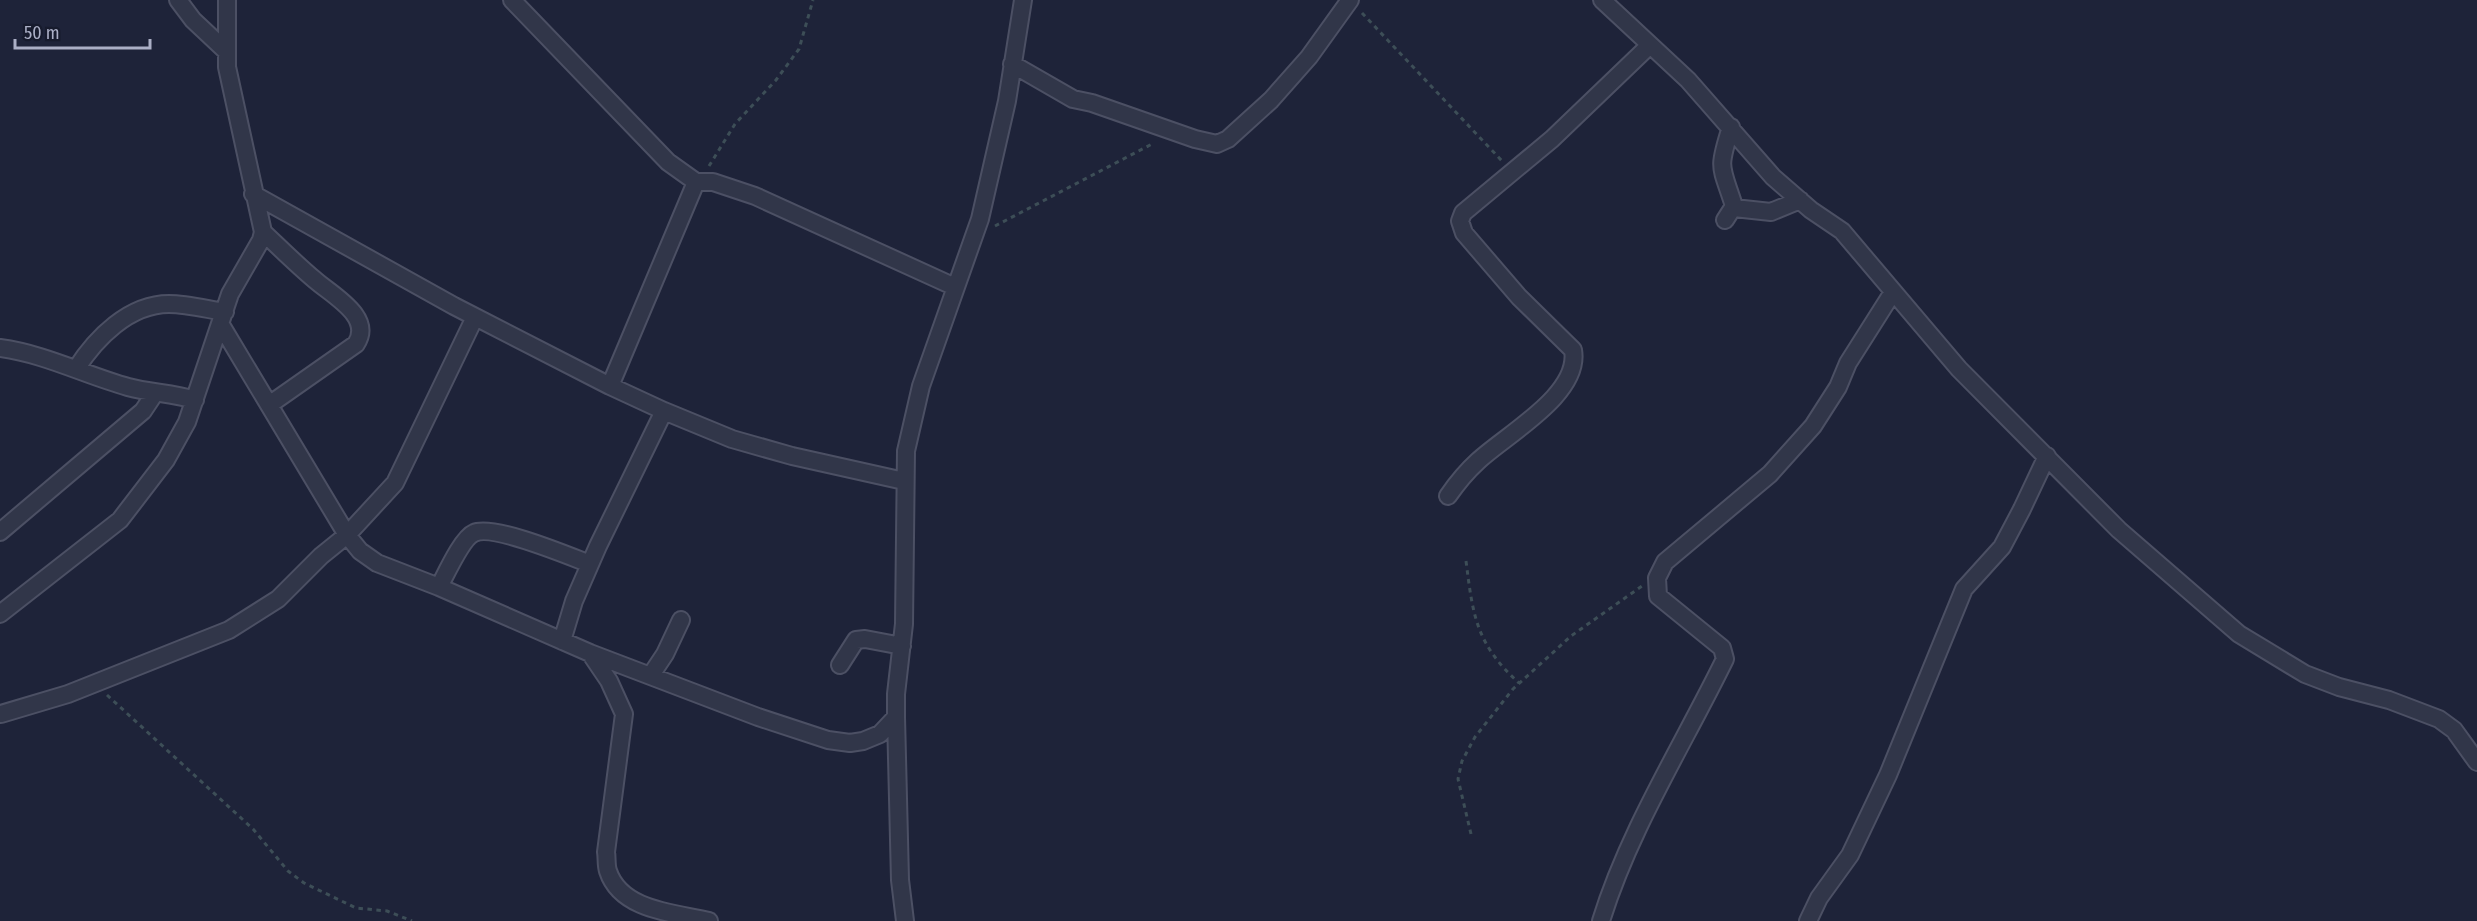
<svg xmlns="http://www.w3.org/2000/svg" width="2477" height="921" viewBox="0 0 2477 921" font-family="'Fira Sans Condensed',sans-serif">
<style>
.lines{fill:none;stroke-linecap:round;stroke-linejoin:round}
.minor-casing{stroke:#4c5064;stroke-width:20}
.path{stroke:#3d4e57;stroke-width:3;stroke-dasharray:4.5 4.5;stroke-linecap:butt}
.minor{stroke:#313649;stroke-width:16}
</style>
<rect width="100%" height="100%" fill="#1e2339"/>
<g class="lines">
<g class="minor-casing">
<path id="minor" d="M178 0 193 20 226 51
M512 0 668 162 696 182H713L755 196 955 287
M1602 0 1688 80 1773 177 1811 210 1842 231 1959 369 2119 530 2239 634 2305 674 2339 687 2389 700 2439 719 2454 730 2477 762
M1012 64 1073 99 1092 103 1195 139 1217 144 1228 139 1271 100 1309 57 1350 0
M253 194 454 306 610 386 664 411 732 439 792 456 904 481
M1734 208 1771 212 1800 200
M1725 220 1734 206C1721 165 1717 171 1731 127
M263 232C280 248 297 265 315 280 332 295 374 317 356 344L269 405
M221 325 347 535 360 551 377 563 439 587 590 653 758 717 828 740 850 743 863 741 880 734 896 717
M0 348C45 354 85 375 128 387 150 393 173 393 195 400
M76 369C96 338 129 304 169 304 187 304 206 309 225 312
M610 386 696 182
M1448 496C1457 483 1467 471 1478 461 1507 434 1581 394 1573 350L1519 297 1464 233 1460 221 1463 213 1552 139 1650 45
M0 532 143 411 155 393
M439 587C446 574 462 538 474 533 493 524 569 556 590 564
M0 614 120 520 166 460 187 422 230 294 261 240 263 232 227 67V0
M562 641 574 601 598 546 664 411
M590 653 609 681 624 714 606 852C607 857 606 865 608 871 621 911 675 913 709 921
M840 665 856 640 865 639 902 646
M651 675 665 654 681 620
M1 714 68 694 229 630 278 599 321 556 347 535 395 483 475 317
M905 921 900 880 896 717V694L904 624 906 451 921 386 980 219 1007 101 1023 0
M1601 921C1629 830 1683 745 1725 659L1722 648 1658 596 1657 578 1665 562 1770 474 1813 426 1838 387 1848 363 1893 292
M1808 921 1819 898 1850 855 1888 775 1964 589 2002 547 2022 509 2047 456"/>
</g>
<path class="path" d="M1362 13 1502 161
M709 166 735 124 776 80 799 49 813 0
M995 226 1154 143
M1466 561C1473 616 1476 644 1519 683
M107 695 253 829 288 871 304 883 356 908 387 911 412 921
M1471 834 1458 779 1462 761 1475 737 1513 689 1571 636 1642 586"/>
<use href="#minor" class="minor"/>
</g>
<path d="M15 39v9h135v-9" fill="none" stroke="#abafc6" stroke-width="3"/>
<text x="24" y="39" font-size="18" fill="#abafc6" stroke="#171b2d" stroke-width="4.5" paint-order="stroke">50 m</text>
</svg>
